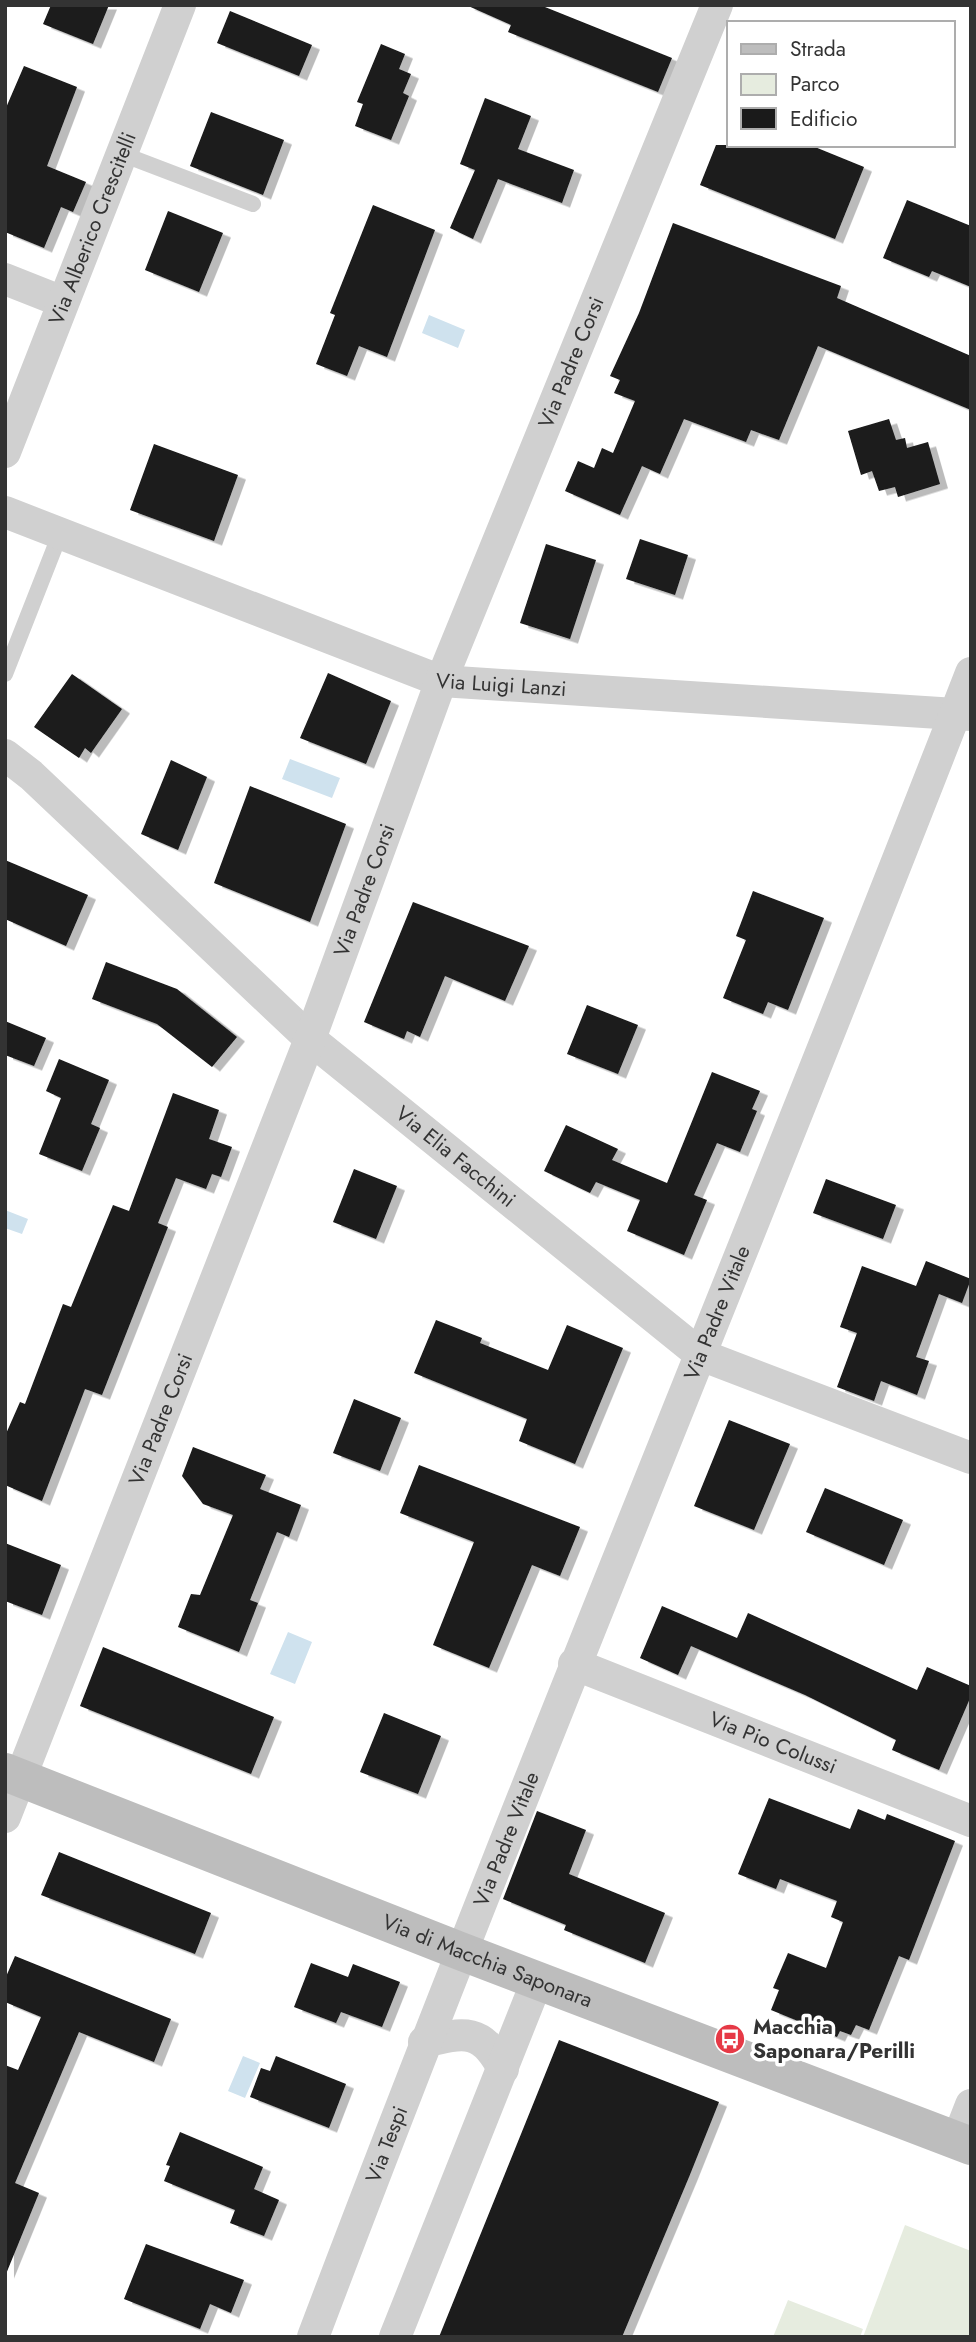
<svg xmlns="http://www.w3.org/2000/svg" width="976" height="2342" viewBox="0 0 976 2342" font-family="Jost,sans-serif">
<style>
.green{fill:#e6ecdf}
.water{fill:#cfe2ee}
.building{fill:#1a1a1a;filter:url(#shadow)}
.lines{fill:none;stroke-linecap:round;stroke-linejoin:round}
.lane{stroke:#d0d0d0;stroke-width:16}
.street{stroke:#d0d0d0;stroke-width:32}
.secondary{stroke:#bdbdbd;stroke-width:38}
.labels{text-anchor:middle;stroke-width:7;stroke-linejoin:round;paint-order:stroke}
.street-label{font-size:21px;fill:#333;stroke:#fff}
.poi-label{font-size:21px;font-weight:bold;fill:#333;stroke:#fff;text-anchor:start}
</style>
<defs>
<filter id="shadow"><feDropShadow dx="8" dy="4.5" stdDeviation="0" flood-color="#0004"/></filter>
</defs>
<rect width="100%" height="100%" fill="#fff"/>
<path class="green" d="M905 2225 971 2251V2337H863Z
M788 2300 863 2329 860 2337H773Z"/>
<path class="water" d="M429 315 465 330 458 348 422 333Z
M290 759 340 778 332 798 282 779Z
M5 1210 28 1219 22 1234 5 1228Z
M288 1632 312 1642 295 1684 270 1674Z
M243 2056 260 2063 245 2098 228 2091Z"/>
<path class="building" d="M51 5H109L93 44 43 24Z
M466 5H540L672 58 658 92 508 32 511 25Z
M230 11 312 45 299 76 217 43Z
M381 44 405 54 399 69 411 74 403 93 409 96 391 140 355 126 363 104 357 102Z
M24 66 77 87 47 166 86 182 73 212 61 207 44 248 5 232V110Z
M485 98 531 116 518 149 574 170 562 203 498 179 473 239 450 228 475 170 460 164Z
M211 112 284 140 263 195 190 166Z
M716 145H810L864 167 835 239 700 185Z
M907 200 971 226V287L932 271 929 277 883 258Z
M373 205 435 230 387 357 359 346 347 376 316 364 335 315 330 313Z
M168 211 223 233 199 292 145 270Z
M673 223 841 286 837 298 971 356V410L818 346 779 440 751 430 746 442 684 419 660 474 642 466 620 515 565 491 578 461 594 468 602 448 613 453 635 401 614 393 620 380 610 376 639 313Z
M889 419 896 440 905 438 907 448 928 442 940 484 898 497 895 487 879 491 872 471 861 475 848 431Z
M154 444 238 475 214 541 130 510Z
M640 539 688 555 675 595 626 579Z
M546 544 596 560 570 639 520 623Z
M328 673 391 701 366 764 300 738Z
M72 674 122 709 91 753 85 748 79 758 34 727Z
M171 760 207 777 178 850 141 834Z
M250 786 346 824 310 922 214 883Z
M5 860 88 895 66 946 5 919Z
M753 891 824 918 788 1010 768 1002 763 1014 723 998 746 940 736 936Z
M413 902 529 946 505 1001 445 976 420 1037 407 1031 404 1039 364 1022Z
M106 962 177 989 237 1037 212 1067 157 1024 92 999Z
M587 1005 638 1025 618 1074 567 1054Z
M5 1021 46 1038 34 1066 5 1055Z
M59 1059 109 1080 91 1124 100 1128 82 1171 39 1154 61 1098 46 1091Z
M712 1072 760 1091 752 1109 757 1111 740 1152 717 1143 694 1195 707 1200 684 1255 627 1231 640 1200 596 1182 590 1193 544 1171 566 1125 618 1149 612 1160 667 1183Z
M173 1093 219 1110 209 1139 232 1147 221 1177 212 1174 206 1189 176 1178 158 1223 168 1227 102 1395 85 1389 42 1501 5 1485V1436L20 1402 25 1404 63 1304 71 1307 113 1205 129 1211Z
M354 1169 397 1186 376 1239 333 1222Z
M826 1179 896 1205 883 1239 813 1213Z
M926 1261 971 1279 962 1303 939 1294 916 1357 929 1361 917 1395 881 1381 874 1401 837 1387 857 1333 840 1327 862 1266 916 1286Z
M436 1320 482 1338 480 1343 548 1370 567 1325 623 1348 575 1464 519 1441 527 1419 414 1373Z
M354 1399 401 1418 380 1471 333 1453Z
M729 1420 790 1444 754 1530 694 1506Z
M193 1447 266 1475 260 1489 301 1505 289 1537 277 1532 250 1600 258 1603 239 1652 178 1627 191 1594 200 1595 233 1515 203 1504 182 1476Z
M419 1465 580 1527 560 1576 532 1565 489 1668 433 1645 474 1542 400 1513Z
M825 1488 903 1520 884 1565 806 1532Z
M5 1543 61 1565 42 1615 5 1601Z
M662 1606 737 1638 748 1613 917 1690 927 1667 971 1686V1696L939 1770 892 1750 896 1740 805 1695 691 1646 678 1675 640 1658Z
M103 1647 274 1717 251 1774 80 1706Z
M384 1713 441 1736 418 1794 360 1772Z
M769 1798 850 1829 858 1809 885 1820 887 1814 955 1841 909 1960 899 1956 869 2030 856 2025 851 2035 840 2031 837 2037 771 2010 779 1990 773 1988 788 1953 826 1968 843 1922 831 1917 837 1901 780 1879 776 1889 738 1874Z
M537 1811 586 1830 569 1874 665 1913 645 1963 564 1930 566 1925 503 1899Z
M59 1852 211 1913 195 1954 41 1895Z
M15 1956 171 2019 154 2062 79 2032 15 2183 39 2193 6 2274 5 2065 18 2070 41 2017 5 2002V1979Z
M311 1963 348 1977 353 1964 400 1982 382 2027 341 2012 336 2023 294 2007Z
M559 2040 719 2102 689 2177 622 2337H439Z
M276 2056 346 2084 329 2128 250 2097 261 2068 270 2071Z
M180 2132 263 2167 254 2189 279 2200 264 2236 230 2223 235 2210 164 2181 170 2166 166 2165Z
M146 2244 244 2280 231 2313 210 2304 200 2329 124 2299Z"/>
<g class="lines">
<path class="lane" d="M122 154 253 204
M5 674 60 534"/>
<g class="street">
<path d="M5 279 63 302"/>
<path id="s1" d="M5 452 180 5"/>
<path id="s2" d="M5 512 441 681 971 715"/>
<path id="s3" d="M5 755 31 775 310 1039 701 1355 971 1458"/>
<path id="s4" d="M574 1664 971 1821"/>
<path id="s5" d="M5 1817 310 1039 441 681 717 5"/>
<path d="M424 2042C465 2032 482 2028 503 2069"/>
<path d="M957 2141 971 2105"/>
<path id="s6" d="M313 2337C524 1779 755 1229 971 673"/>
<path d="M395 2337 537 1981"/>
</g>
<path class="secondary" id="s7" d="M5 1772 460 1951 971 2146"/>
</g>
<defs>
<g id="bus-disc" transform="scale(1.575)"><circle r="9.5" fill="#e63946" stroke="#fff"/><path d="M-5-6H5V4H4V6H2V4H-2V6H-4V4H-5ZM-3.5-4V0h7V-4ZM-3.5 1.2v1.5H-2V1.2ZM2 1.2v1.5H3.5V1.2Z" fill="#fff"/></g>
</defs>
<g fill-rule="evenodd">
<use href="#bus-disc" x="730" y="2039"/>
</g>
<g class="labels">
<g class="street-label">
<text dy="7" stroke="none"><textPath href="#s1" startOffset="240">Via Alberico Crescitelli</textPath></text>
<text dy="7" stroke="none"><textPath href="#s5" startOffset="1561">Via Padre Corsi</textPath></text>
<text dy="7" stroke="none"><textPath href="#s2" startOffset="528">Via Luigi Lanzi</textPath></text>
<text dy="7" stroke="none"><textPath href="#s5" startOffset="994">Via Padre Corsi</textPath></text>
<text dy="7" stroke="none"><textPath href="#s3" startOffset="604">Via Elia Facchini</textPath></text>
<text dy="7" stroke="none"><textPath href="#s6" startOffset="1101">Via Padre Vitale</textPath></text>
<text dy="7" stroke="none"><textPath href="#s5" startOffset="427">Via Padre Corsi</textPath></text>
<text dy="7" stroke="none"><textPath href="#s4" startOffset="214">Via Pio Colussi</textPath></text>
<text dy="7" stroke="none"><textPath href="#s6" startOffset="534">Via Padre Vitale</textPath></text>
<text dy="7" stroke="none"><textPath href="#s7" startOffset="518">Via di Macchia Saponara</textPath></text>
<text dy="7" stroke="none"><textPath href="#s6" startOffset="206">Via Tespi</textPath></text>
</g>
<g class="poi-label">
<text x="753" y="2034">Macchia<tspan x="753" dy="24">Saponara/Perilli</tspan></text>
</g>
</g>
<rect width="976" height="2342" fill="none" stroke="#333333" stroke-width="14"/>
<rect x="727" y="21" width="228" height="126" fill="#ffffff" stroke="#adadad" stroke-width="2"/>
<rect x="741" y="44" width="35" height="10" fill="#bdbdbd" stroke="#adadad" stroke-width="2"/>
<text x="790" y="56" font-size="21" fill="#333333">Strada</text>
<rect x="741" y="74" width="35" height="21" fill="#e6ecdf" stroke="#adadad" stroke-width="2"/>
<text x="790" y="91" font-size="21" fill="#333333">Parco</text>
<rect x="741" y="108" width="35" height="21" fill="#1a1a1a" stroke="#adadad" stroke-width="2"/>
<text x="790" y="126" font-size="21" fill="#333333">Edificio</text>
</svg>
